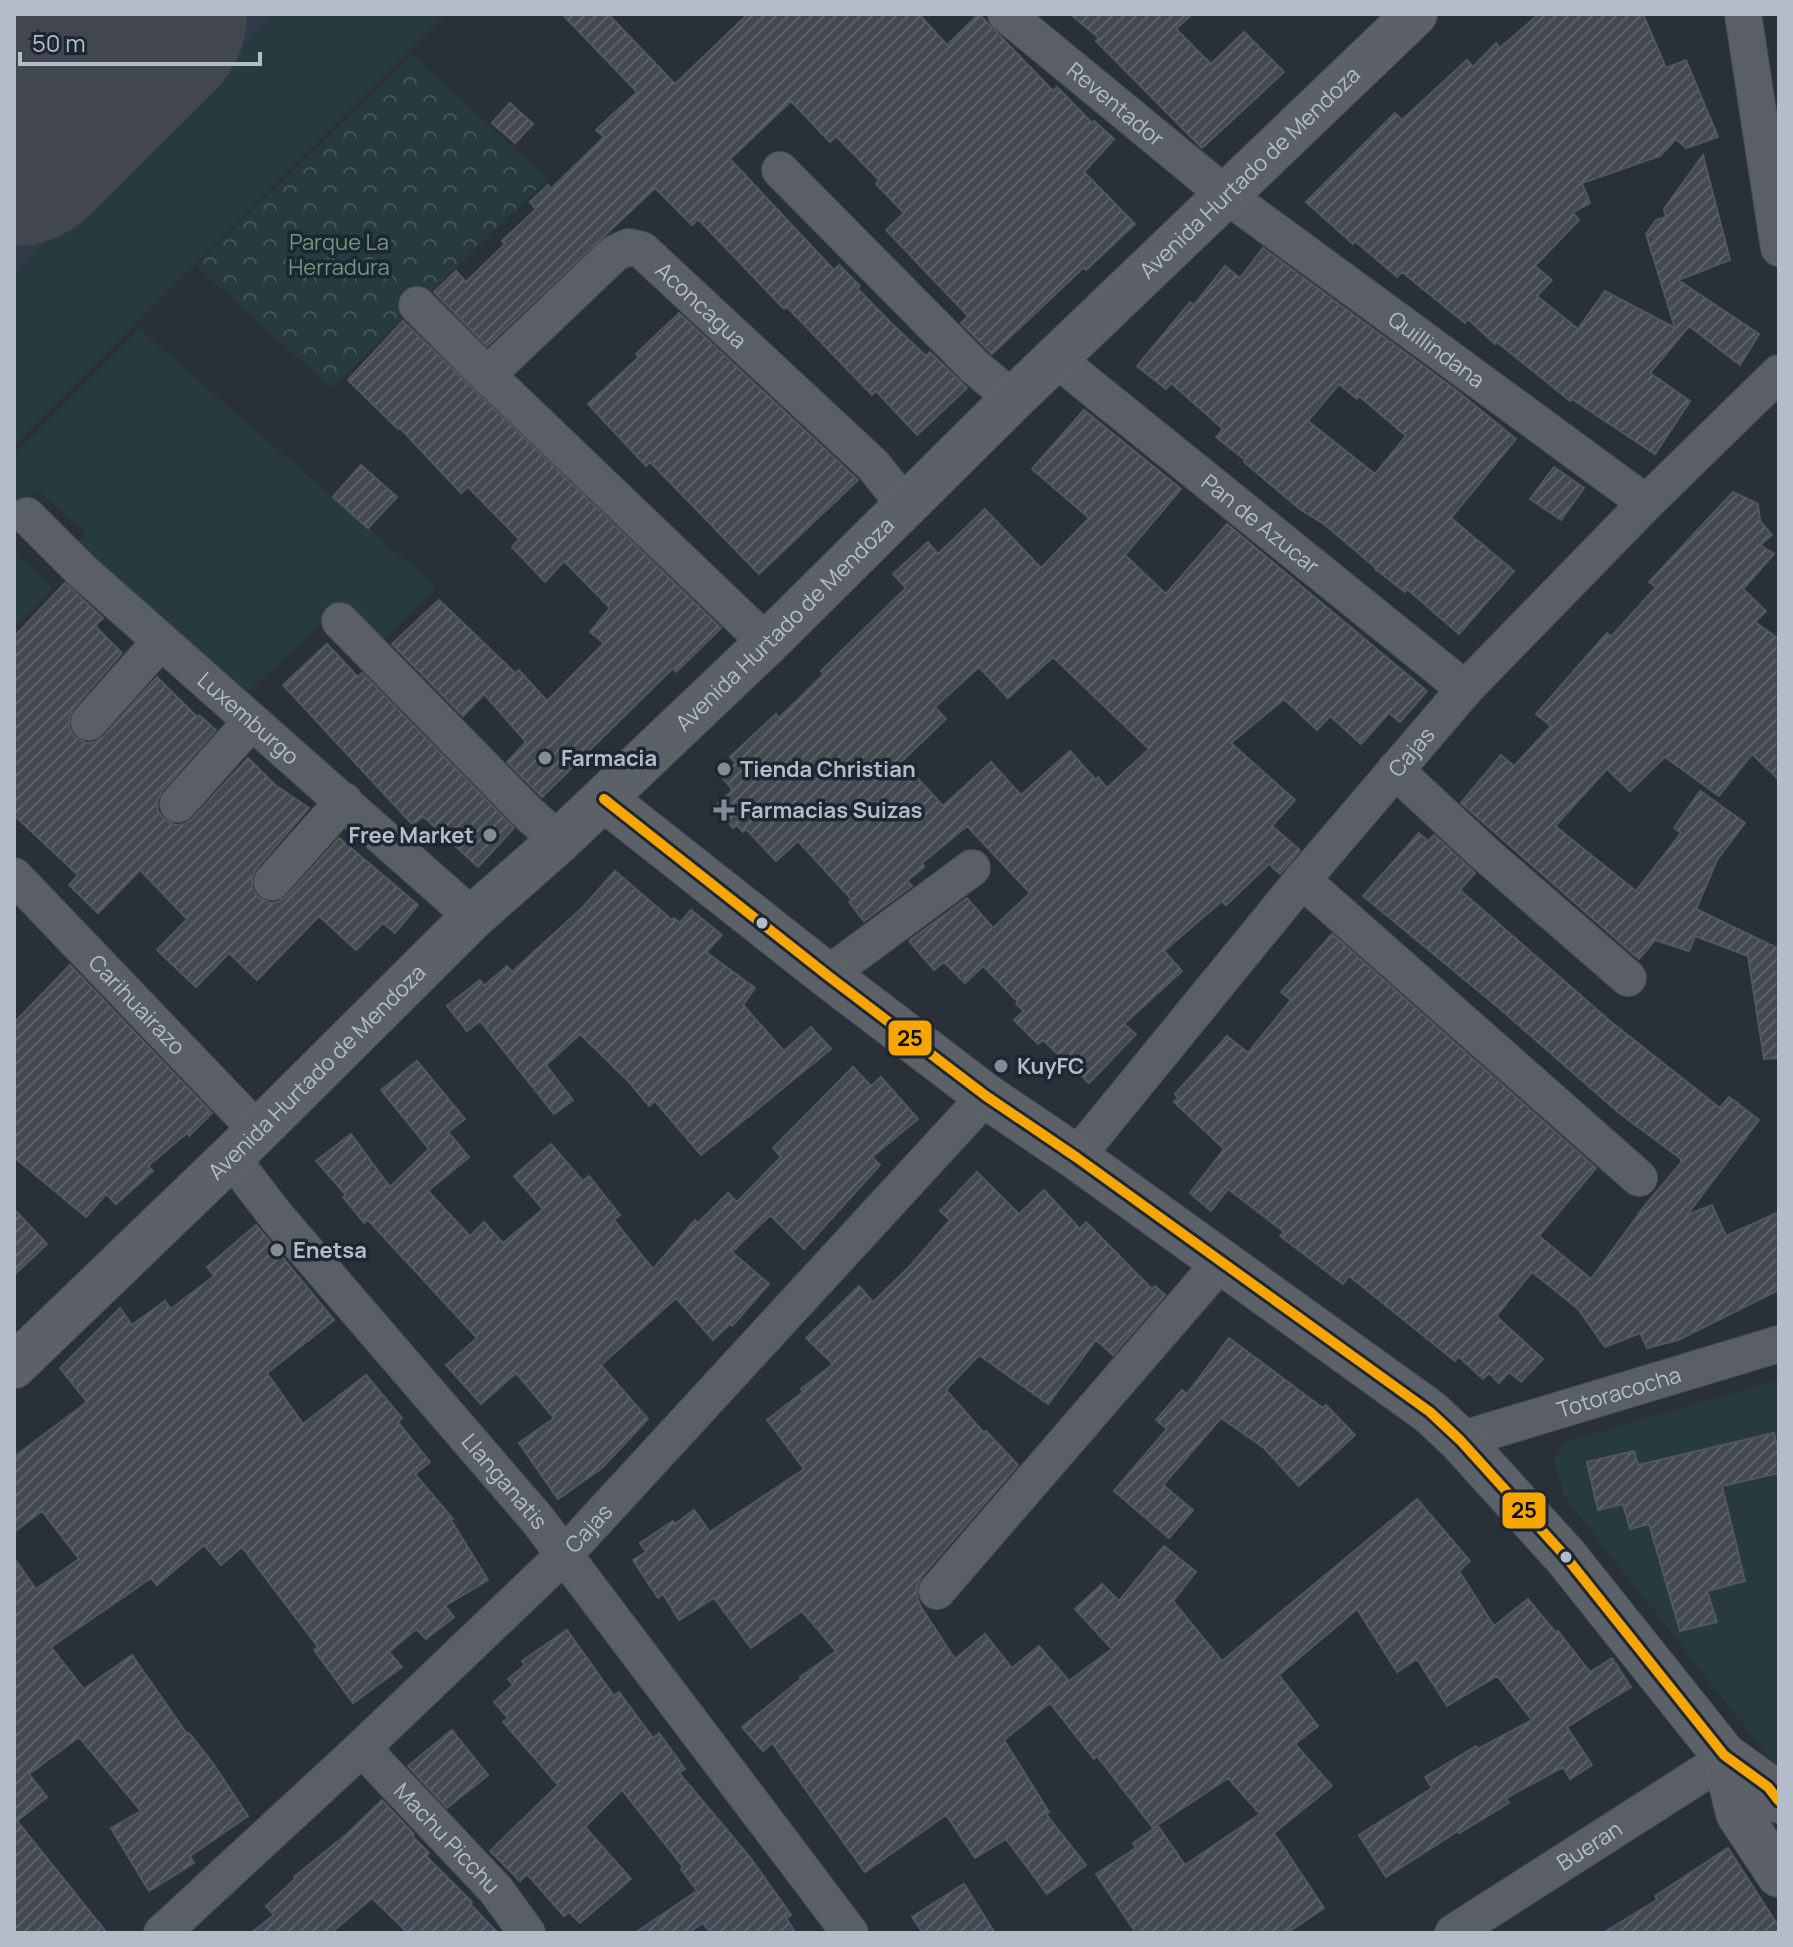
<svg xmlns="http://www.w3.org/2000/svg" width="1793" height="1947" viewBox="0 0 1793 1947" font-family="Manrope,sans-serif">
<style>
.airport{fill:#313a48}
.grass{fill:#273a3e}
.park{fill:url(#park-crowns)}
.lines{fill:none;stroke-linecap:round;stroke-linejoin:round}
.runway{stroke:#42464e;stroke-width:216}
.building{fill:url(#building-hatch);stroke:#52575f;stroke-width:2;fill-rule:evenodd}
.minor-casing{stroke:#484c53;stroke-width:38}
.major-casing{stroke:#484c55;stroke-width:46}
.minor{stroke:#5a5e66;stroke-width:36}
.major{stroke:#5c6168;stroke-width:44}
.bus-1-casing{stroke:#1d2633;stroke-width:16}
.bus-1{stroke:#f7a600;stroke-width:10}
.poi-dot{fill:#848b96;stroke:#1d2633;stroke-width:3}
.bus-dot{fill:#b4bcc9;stroke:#1d2633;stroke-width:3}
.labels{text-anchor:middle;stroke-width:7;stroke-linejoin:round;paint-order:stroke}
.street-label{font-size:22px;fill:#b4bcc9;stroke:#1d2633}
.park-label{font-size:22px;fill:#6b9a76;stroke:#1d2633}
.poi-label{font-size:22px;font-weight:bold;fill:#b4bcc9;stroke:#1d2633;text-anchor:start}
.line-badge{stroke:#1d2633;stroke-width:3}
.pale-badge-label{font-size:22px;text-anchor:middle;font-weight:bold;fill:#111}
</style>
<defs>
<pattern id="park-crowns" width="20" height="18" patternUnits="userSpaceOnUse" patternTransform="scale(2)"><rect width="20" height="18" fill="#273a3e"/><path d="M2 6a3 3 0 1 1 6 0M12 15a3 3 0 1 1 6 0" fill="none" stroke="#445559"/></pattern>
<pattern id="building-hatch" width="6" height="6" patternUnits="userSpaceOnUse" patternTransform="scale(2)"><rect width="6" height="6" fill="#444950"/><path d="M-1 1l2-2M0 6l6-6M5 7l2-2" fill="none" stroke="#5d6168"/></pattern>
</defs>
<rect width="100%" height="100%" fill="#2a3038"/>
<path class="airport" d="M14 14H446L14 445Z"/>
<path class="grass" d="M275 14H446L14 445V274Z
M139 329 436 587 380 643 338 608 248 692 76 544 86 533 37 489 14 513V455Z
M14 554 53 588 14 628Z
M1779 1380V1770L1564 1496 1554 1458 1565 1442Z"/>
<path class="park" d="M412 55 547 179 332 388 196 266Z"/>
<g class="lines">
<path class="runway" d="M14 138 139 14"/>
</g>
<path class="building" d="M562 14H608L675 84 748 14H919L947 45 979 14 1053 91 1057 87 1092 123 1094 121 1114 139 1084 172 1135 224 1086 270 1084 267 992 354 961 323 968 316 886 230 904 213 876 184 879 180 836 136 830 142 791 101 730 159 834 270 839 265 860 286 857 288 892 324 926 356 930 352 967 388 917 435 876 391 872 395 787 307 784 309 698 219 692 225 655 188 487 346 434 292 456 271 466 282 505 244 502 241 536 209 530 202 548 185 551 189 604 137 596 130 637 92Z
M1070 14H1192L1176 29 1211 64 1244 32 1284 72 1202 148 1096 41 1099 38Z
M1539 14H1643L1666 68 1686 60 1718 137 1686 148 1676 139 1660 156 1582 183 1590 203 1573 212 1579 220 1535 266 1552 280 1537 296 1578 329 1605 291 1675 328 1646 234 1656 220 1666 217 1664 209 1703 155 1730 260 1678 280 1759 334 1740 365 1689 326 1650 373 1690 401 1655 454 1572 399 1570 401 1497 342 1495 344 1468 319 1465 323 1402 272 1397 277 1355 241 1353 244 1306 202 1395 113 1402 120 1467 60 1473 67 1496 43 1500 48Z
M510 103 533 124 515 143 492 123Z
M1263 248 1456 390 1516 439 1451 518 1514 571 1459 634 1407 589 1405 592 1375 569 1376 568 1324 524 1301 510 1244 462 1245 460 1216 437 1223 429 1171 383 1166 389 1137 366 1190 302 1194 305 1225 266 1240 278ZM1339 384 1357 399 1359 396 1406 436 1375 474 1308 421Z
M679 313 858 480 759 574 650 462 646 466 588 404 639 357 636 354Z
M403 321 721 628 676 672 673 668 542 797 507 762 526 742 484 694 463 716 392 644 439 600 515 673 519 670 547 701 604 643 590 632 610 608 564 561 545 582 512 547 519 539 468 487 461 493 400 428 398 429 348 380Z
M1084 410 1181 489 1125 555 1166 594 1227 524 1427 691 1400 722 1389 713 1361 744 1330 716 1317 730 1284 699 1231 743 1295 800 1272 826 1300 850 1280 874 1269 864 1226 905 1222 901 1164 951 1182 971 1124 1024 1136 1034 1089 1083 1043 1040 1038 1044 1014 1020 1024 1011 1016 1004 1018 1002 983 966 965 983 944 962 934 970 909 941 967 898 993 928 1030 893 967 826 922 863 924 867 907 881 912 886 864 921 849 902 852 900 798 841 776 861 746 829 743 832 737 825 733 828 714 807 733 790 721 776 736 763 730 757 776 714 779 718 824 674 821 671 906 588 893 574 928 542 938 554 985 509 1041 568 1089 518 1032 469ZM1053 657 1149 749 1107 788 1098 777 1096 780 1070 751 1021 795 991 762 943 806 902 761 946 719 935 707 979 667 1008 698Z
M361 465 397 497 368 528 333 497Z
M1554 467 1584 488 1561 520 1530 499Z
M1733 492 1758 504 1760 521 1772 535 1760 545 1774 554 1743 589 1766 611 1755 622 1779 639V780L1752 754 1719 796 1665 757 1630 791 1607 769 1555 826 1636 891 1681 833 1674 828 1700 791 1745 823 1717 860 1696 909 1779 949V1058L1764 1059 1748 956 1695 936 1689 951 1655 940 1639 959 1461 803 1501 755 1514 766 1551 726 1536 714 1607 633 1611 637 1656 587 1649 582Z
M65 583 103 618 95 626 122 653 73 709 69 717V728L75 737 86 743 95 742 104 736 157 677 197 717 199 715 216 730 162 791 157 801 158 811 164 819 175 825 185 824 193 818 248 758 275 785 309 808 256 869 252 877V888L258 897 269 903 278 902 287 896 339 838 418 905 395 933 383 923 356 950 319 916 257 980 229 953 196 987 157 950 187 919 140 870 98 913 69 885 78 875 14 815V637Z
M327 644 358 677 362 673 514 828 478 867 423 816 413 825 283 685Z
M1419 833 1428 841 1434 835 1475 873 1460 890 1610 1021 1720 1108 1729 1097 1759 1120 1687 1215 1712 1205 1726 1236 1779 1212V1290L1678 1340 1647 1348 1640 1333 1605 1347 1578 1309 1532 1272 1496 1316 1543 1359 1521 1382 1509 1372 1499 1383 1489 1373 1483 1379 1458 1356 1455 1361 1349 1276 1343 1284 1280 1236 1284 1232 1228 1189 1211 1211 1190 1193 1224 1149 1174 1102 1178 1097 1175 1094 1227 1036 1248 1053 1291 1000 1281 992 1332 934 1596 1168 1539 1236 1591 1279 1646 1204 1681 1163V1159L1619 1113 1499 1008 1363 896Z
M615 871 672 920 674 918 680 923 691 910 722 935 706 952 755 988 743 1005 784 1051 811 1027 831 1049 701 1155 655 1101 649 1106 629 1082 580 1034 546 1065 573 1100 554 1114 480 1021 467 1031 447 1006 480 980 484 986 507 966 512 972 583 907Z
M70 965 212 1113 189 1136 187 1133 148 1166 153 1171 116 1204 106 1194 86 1217 14 1157V1023Z
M417 1061 465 1119 448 1132 469 1157 428 1191 470 1236 484 1222 503 1243 543 1209 514 1176 551 1144 583 1181 589 1176 620 1215 614 1220 653 1269 695 1220 698 1223 728 1193 737 1202 781 1157 773 1148 853 1067 871 1086 881 1077 918 1119 872 1157 880 1165 804 1249 771 1216 768 1217 732 1252 769 1284 732 1326 730 1324 713 1340 676 1298 601 1365 648 1419 602 1468 558 1499 519 1443 554 1418 516 1373 481 1404 446 1365 477 1338 368 1220 364 1223 343 1197 346 1195 316 1161 351 1134 390 1187 429 1149 381 1090Z
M977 1172 1019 1214 1044 1190 1080 1229 1086 1222 1152 1289 1155 1286 1165 1295 1113 1355 1096 1340 1048 1404 979 1355 946 1390 984 1433 986 1431 1018 1465 921 1577 917 1586V1597L921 1607 955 1659 985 1634 1012 1668 1039 1646 1069 1681 1112 1649 1075 1609 1102 1584 1119 1601 1164 1546 1196 1572 1173 1601 1222 1661 1417 1499 1470 1561 1459 1571 1494 1626 1528 1599 1556 1633 1558 1631 1590 1672 1612 1658 1631 1687 1567 1727 1592 1765 1570 1779 1563 1767 1506 1798 1509 1803 1459 1833 1458 1831 1386 1877 1359 1835 1432 1788 1425 1777 1476 1746 1478 1749 1532 1720 1497 1676 1447 1706 1417 1659 1397 1672 1357 1609 1279 1675 1318 1726 1295 1744 1332 1786 1274 1833 1324 1908 1287 1933H1136L1096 1874 1136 1848 1133 1843 1158 1826 1185 1865 1260 1814 1228 1778 1153 1828 1097 1756 1094 1759 1050 1703 1004 1740 1049 1812 1046 1814 1086 1865 1047 1894 1006 1839 975 1858 946 1815 865 1872 772 1743 763 1751 742 1727 801 1679 800 1677 836 1651 802 1611 751 1648 714 1598 679 1620 663 1594 658 1598 633 1560 646 1552 640 1543 673 1521 675 1524 694 1510 710 1532 804 1469 767 1420 803 1392 801 1389 833 1364 806 1338 859 1286 873 1302 910 1266 950 1220 940 1211Z
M14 1209 47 1244 14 1275Z
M256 1225 334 1320 267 1373 303 1424 366 1375 402 1418 398 1422 430 1462 415 1474 453 1519 451 1520 488 1580 445 1606 454 1617 426 1639 416 1629 389 1652 402 1667 353 1703 314 1650 318 1647 242 1547 221 1565 204 1545 157 1585 151 1578 51 1647 84 1689 132 1655 187 1734 189 1733 212 1762 248 1816 190 1856 194 1863 149 1891 111 1828 141 1811 79 1737 29 1774 47 1797 17 1821 107 1933H14V1558L36 1589 79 1559 42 1511 14 1532V1457L87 1402 60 1368 120 1308 132 1325 165 1301 171 1309 214 1276 207 1267Z
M1229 1338 1323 1408 1326 1405 1355 1435 1299 1486 1264 1448 1221 1418 1163 1485 1193 1510 1169 1538 1114 1491 1167 1429 1156 1420 1182 1390 1187 1394Z
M1774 1433 1779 1456V1473L1722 1486 1745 1581 1707 1591 1717 1622 1680 1631 1649 1524 1630 1529 1623 1504 1598 1510 1587 1462 1634 1451 1638 1465Z
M567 1630 614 1696 619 1692 653 1738 659 1733 685 1769 679 1773 749 1856 791 1915 786 1918 796 1933H710L703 1923 688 1933H635L697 1891 681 1869 683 1867 622 1790 585 1827 631 1879 580 1923 569 1912 564 1916 527 1874 520 1881 490 1851 558 1785 503 1722 508 1718 494 1702 513 1685 508 1679 525 1665 522 1661Z
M452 1730 488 1775 447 1808 408 1766Z
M382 1800 414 1834 412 1836 429 1853 426 1856 472 1902 470 1904 498 1933H408L372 1898 331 1933H251L274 1915 266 1906 295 1879 294 1877 347 1834Z
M1728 1848 1779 1927V1933H1603L1657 1900 1655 1896Z
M964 1884 995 1933H923L912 1917Z"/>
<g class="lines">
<g class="minor-casing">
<g id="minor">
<path id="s1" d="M1006 14 1226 195 1646 503"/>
<path d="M1743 14 1779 248"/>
<path d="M780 170 975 367 1013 399"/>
<path d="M417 305 487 375"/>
<path id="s2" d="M1055 358 1465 689"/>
<path id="s3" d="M27 516 82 571 473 917"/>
<path d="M340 621 530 815 559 841"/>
<path id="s4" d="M767 643 487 375 615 253 629 247 642 250 873 465 906 506"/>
<path d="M89 722 161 641"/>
<path d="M1395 770 1484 853 1628 978"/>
<path d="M178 804 251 722"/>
<path id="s5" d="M14 876 258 1131"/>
<path d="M1302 880 1639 1178"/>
<path d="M272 882 344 801"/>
<path d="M827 975 972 868"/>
<path id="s6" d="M230 1156 276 1216 537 1519 850 1933"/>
<path id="s7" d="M1076 1157 1302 880 1465 689 1646 503 1779 373"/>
<path id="s8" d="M1460 1440 1779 1344"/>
<path d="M937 1591 1221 1262"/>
<path id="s9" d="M362 1748 496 1890 527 1933"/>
<path id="s10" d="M162 1933 362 1748 564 1555 986 1096"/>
<path id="s11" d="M1453 1933 1709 1769 1724 1755"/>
</g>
</g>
<g class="major-casing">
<g id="major">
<path d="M604 799 827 975 986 1096 1076 1157 1430 1412 1460 1440 1566 1557 1724 1755 1768 1787 1779 1801"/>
<path id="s12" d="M14 1366 258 1131 473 917 559 841 767 643 1013 399 1415 14"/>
<path d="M1724 1755 1738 1813 1779 1875"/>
</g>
</g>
<use href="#minor" class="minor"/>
<use href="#major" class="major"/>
<g class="bus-1-casing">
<path id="bus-1" d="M604 799 827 975 986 1096 1076 1157 1430 1412 1460 1440 1566 1557 1724 1755 1768 1787 1779 1801"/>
</g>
<use href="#bus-1" class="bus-1"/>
</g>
<g class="poi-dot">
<circle cx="545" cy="758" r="8"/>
<circle cx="724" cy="769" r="8"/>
<path d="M720 798h8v8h8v8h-8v8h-8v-8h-8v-8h8z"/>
<circle cx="490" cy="835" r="8"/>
<circle cx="1001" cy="1066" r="8"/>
<circle cx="277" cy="1250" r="8"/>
</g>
<g class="bus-dot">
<circle cx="762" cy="923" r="7"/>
<circle cx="1566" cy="1557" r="7"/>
</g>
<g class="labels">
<g class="street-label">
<text dy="8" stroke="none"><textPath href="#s1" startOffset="142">Reventador</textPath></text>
<text dy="8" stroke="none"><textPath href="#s12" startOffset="1718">Avenida Hurtado de Mendoza</textPath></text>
<text dy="8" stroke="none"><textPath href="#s4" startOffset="674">Aconcagua</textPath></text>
<text dy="8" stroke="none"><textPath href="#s1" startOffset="546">Quillindana</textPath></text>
<text dy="8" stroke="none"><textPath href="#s2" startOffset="264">Pan de Azucar</textPath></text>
<text dy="8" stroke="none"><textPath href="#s12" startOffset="1070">Avenida Hurtado de Mendoza</textPath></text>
<text dy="8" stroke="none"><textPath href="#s3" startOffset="300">Luxemburgo</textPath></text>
<text dy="8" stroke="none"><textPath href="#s7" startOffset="526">Cajas</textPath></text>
<text dy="8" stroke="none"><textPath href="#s5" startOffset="178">Carihuairazo</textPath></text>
<text dy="8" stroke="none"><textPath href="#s12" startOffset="422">Avenida Hurtado de Mendoza</textPath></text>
<text dy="8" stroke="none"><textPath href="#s8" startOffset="166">Totoracocha</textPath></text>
<text dy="8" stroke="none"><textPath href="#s6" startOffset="426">Llanganatis</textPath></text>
<text dy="8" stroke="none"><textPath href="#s10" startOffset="588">Cajas</textPath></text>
<text dy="8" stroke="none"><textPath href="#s9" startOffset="124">Machu Picchu</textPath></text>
<text dy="8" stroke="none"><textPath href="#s11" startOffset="162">Bueran</textPath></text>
</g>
<g class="park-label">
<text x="339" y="250">Parque La<tspan x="339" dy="25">Herradura</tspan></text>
</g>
<g class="poi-label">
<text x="561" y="766">Farmacia</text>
<text x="740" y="777">Tienda Christian</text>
<text x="740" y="818">Farmacias Suizas</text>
<text x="474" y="843" text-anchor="end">Free Market</text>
<text x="1017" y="1074">KuyFC</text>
<text x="293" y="1258">Enetsa</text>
</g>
</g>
<g class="line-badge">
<rect x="887" y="1019" width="46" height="38" rx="8" fill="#f7a600"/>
<rect x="1501" y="1491" width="46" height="39" rx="8" fill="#f7a600"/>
</g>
<g class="pale-badge-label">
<text x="910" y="1046">25</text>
<text x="1524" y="1518">25</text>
</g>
<rect width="1793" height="1947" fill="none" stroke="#b4bcc9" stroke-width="32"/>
<path d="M20 52v12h240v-12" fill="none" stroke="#b4bcc9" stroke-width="4"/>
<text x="32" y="52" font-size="24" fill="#b4bcc9" stroke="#1d2633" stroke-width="6" paint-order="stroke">50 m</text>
</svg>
